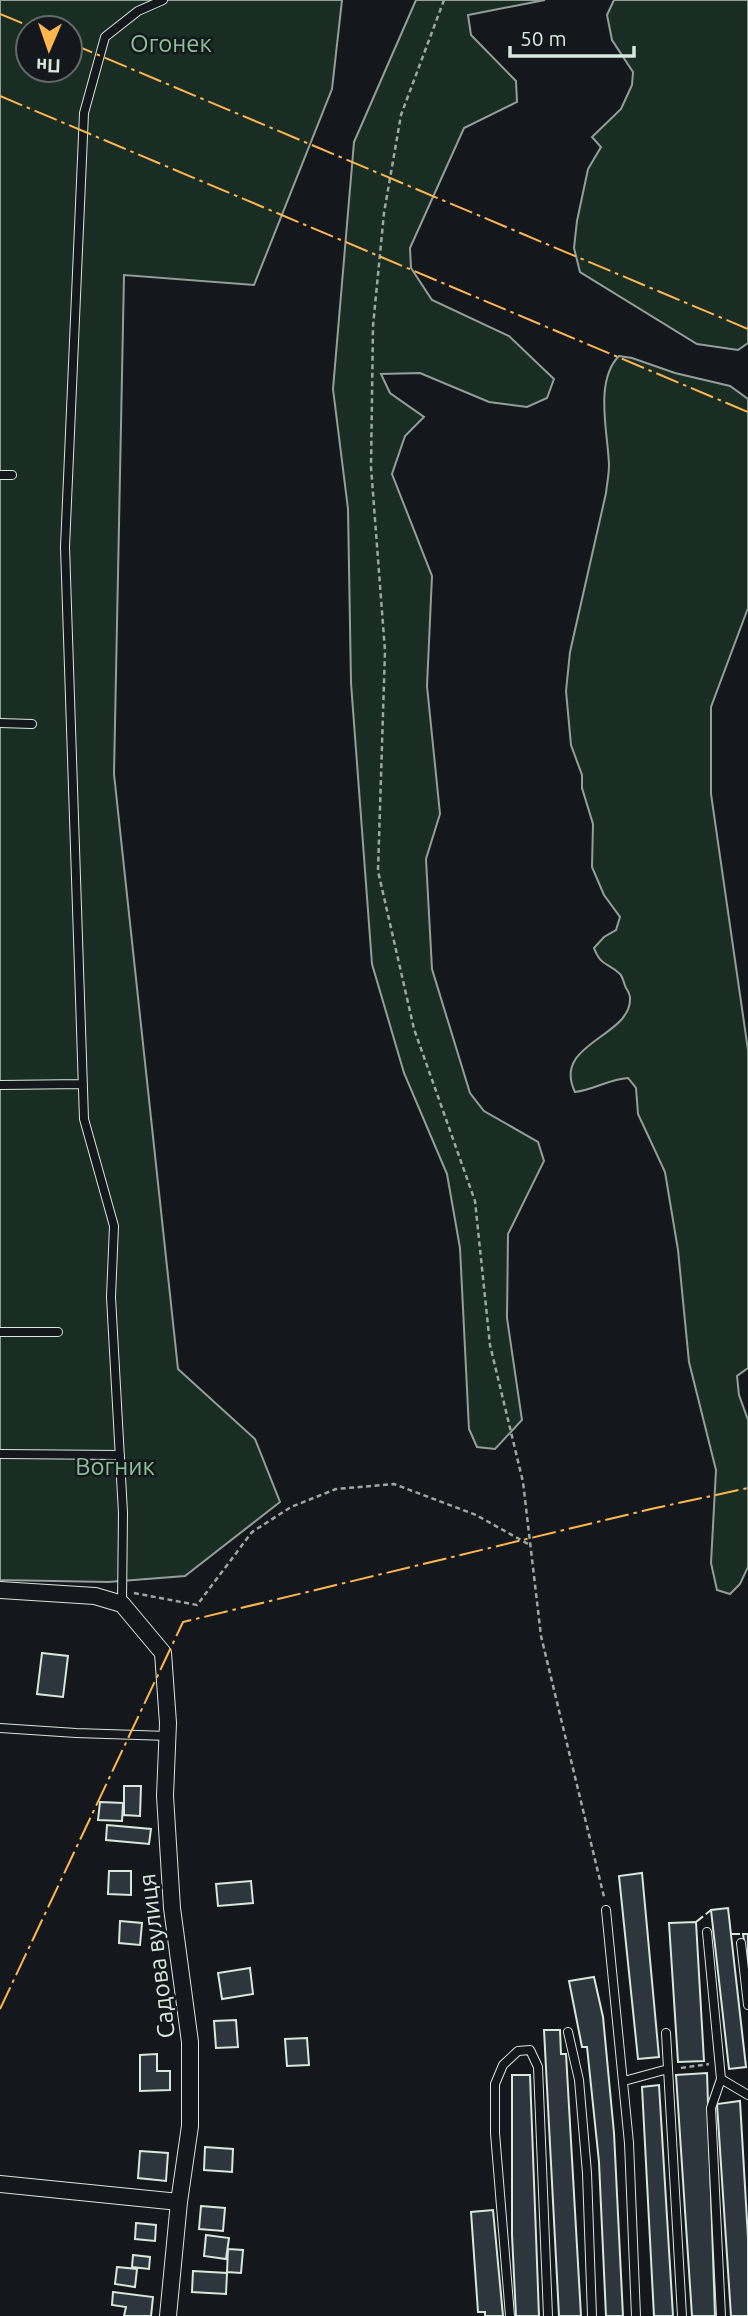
<svg xmlns="http://www.w3.org/2000/svg" width="748" height="2316" viewBox="0 0 748 2316" font-family="Ubuntu,sans-serif">
<style>
.green{fill:#1a2d24;stroke:#939e99;stroke-width:2;fill-rule:evenodd}
.building{fill:#2c363c;stroke:#d8e6dc;stroke-width:2}
.lines{fill:none;stroke-linecap:round;stroke-linejoin:round}
.lane-casing{stroke:#d8e6dc;stroke-width:10}
.street-casing{stroke:#d8e6dc;stroke-width:18}
.path{stroke:#9da8a2;stroke-width:2.5;stroke-dasharray:5 3.5;stroke-linecap:butt}
.lane{stroke:#14181c;stroke-width:8}
.street{stroke:#14181c;stroke-width:16}
.fence{stroke:#d8e6dc;stroke-width:2;stroke-dasharray:9 3.5;stroke-linecap:butt}
.power{stroke:#ffb74d;stroke-width:2;stroke-dasharray:24 5 3.5 5;stroke-linecap:butt}
.labels{text-anchor:middle;stroke-width:5;stroke-linejoin:round;paint-order:stroke}
.park-label{font-size:24px;fill:#8ac095;stroke:#14181c}
.street-label{font-size:24px;fill:#d8e6dc;stroke:#14181c}
</style>
<rect width="100%" height="100%" fill="#14181c"/>
<path class="green" d="M0 0H342L332 89 254 285 124 275 114 774 178 1369 255 1439 280 1502 185 1576 108 1582 0 1580ZM28 28H70V70H28Z
M416 0H545L468 15 471 35 516 81 517 102 464 128 410 248 411 268 432 300 509 336 554 379 547 398 527 407 489 402 420 373 381 374 390 393 424 417 405 436 392 474 432 576 427 686 440 814 426 859 432 969 470 1093 484 1111 538 1142 544 1161 508 1234 507 1318 522 1420 495 1449 477 1447 469 1429 460 1248 447 1174 404 1073 372 964 351 683 348 509 333 389 354 142Z
M614 0H748V343L738 350 697 344 580 272 574 248 577 221 588 169 601 147 592 137 621 109 632 85 633 72 612 40 607 15Z
M619 356 632 358 675 373 730 386 748 399V608L711 707V794L748 1050V1368L737 1376 739 1395 748 1420V1567L740 1584 730 1594 717 1590 711 1563 716 1470 689 1362 678 1250 665 1172 638 1114 636 1088 628 1078C609 1079 594 1090 575 1092 551 1043 632 1037 630 998 630 995 628 991 626 988 624 984 623 977 620 974 608 962 601 967 594 948L604 937 616 930 620 917 604 895 592 867 593 824 582 788V775L571 745 566 691 570 652 606 493C607 484 609 474 609 465 608 433 594 381 619 356Z"/>
<path class="building" d="M42 1653 68 1656 63 1697 37 1694Z
M124 1786H141L140 1816 124 1815Z
M100 1802 123 1803 122 1821 98 1820Z
M107 1825 151 1829 149 1844 106 1840Z
M109 1871H131V1895L108 1894Z
M642 1873 659 2057 638 2059 619 1876Z
M251 1881 253 1903 218 1906 216 1884Z
M728 1908 746 2067 729 2069 711 1910Z
M120 1921 142 1923 140 1945 119 1943Z
M696 1922 704 2061 678 2062 669 1923Z
M743 1934H748V1970Z
M250 1968 253 1994 222 1999 218 1973Z
M594 1977 603 2017 614 2133 623 2316H606L599 2162 587 2047H582L569 1981Z
M236 2020 238 2047 216 2048 214 2021Z
M544 2030H560L561 2054H566L581 2316H559Z
M307 2038 309 2065 287 2066 285 2039Z
M157 2054V2071H170V2090L140 2091V2055Z
M707 2073 715 2316H692L676 2075Z
M512 2075H530L539 2316H516L512 2235Z
M659 2085 673 2316H654L642 2087Z
M740 2101 748 2238V2316H731L717 2104Z
M205 2147 233 2149 232 2172 204 2170Z
M140 2151 168 2153 166 2181 138 2178Z
M201 2206 225 2208 223 2231 199 2229Z
M493 2210 503 2316H485V2312H478L471 2212Z
M136 2223 156 2225 155 2241 135 2239Z
M206 2235 229 2238 226 2259 204 2256Z
M228 2249 243 2250 241 2273 227 2272Z
M133 2255 150 2257 149 2269 132 2267Z
M117 2267 137 2269 135 2287 115 2284Z
M193 2271 227 2273 226 2294 192 2292Z
M113 2292 153 2297 151 2316H124L126 2307 112 2305Z"/>
<g class="lines">
<g class="lane-casing">
<path id="lane" d="M0 475H12
M0 723 32 724
M0 1085 83 1084
M0 1332H58
M0 1454 120 1455
M122 1604 123 1513 111 1297 114 1226 84 1119 65 547 84 113 105 37 138 11 163 0
M0 1728 76 1733 168 1736
M606 1910 629 2143 636 2316
M707 1932 721 2079 711 2108 721 2316
M741 1943 748 2005
M568 2032 579 2080 587 2173 592 2316
M666 2033 682 2316
M721 2079 748 2095
M624 2081 668 2069
M510 2316 495 2133V2084L503 2065 518 2051 530 2050 538 2067 548 2316"/>
</g>
<g class="street-casing">
<path id="street" d="M0 1590 95 1596 122 1604 163 1653 168 1723 165 1796 172 1908 190 2042V2126L179 2202 168 2316
M0 2184 179 2202"/>
</g>
<path class="path" d="M444 0 401 115 384 213 373 326 371 467 385 651 378 871 414 1029 475 1201 490 1345 523 1482 541 1636 604 1897
M134 1593 197 1605 252 1532 291 1507 336 1489 394 1484 476 1515 530 1545
M681 2068 709 2064"/>
<use href="#lane" class="lane"/>
<use href="#street" class="street"/>
<path class="fence" d="M696 1922 711 1910
M731 1934H743"/>
<path class="power" d="M0 14 34 28
M70 43 748 329
M0 96 748 412
M0 2009 183 1622 651 1509 748 1488"/>
</g>
<g class="labels">
<g class="park-label">
<text x="171" y="52">Огонек</text>
<text x="115" y="1475">Вогник</text>
</g>
<g class="street-label">
<text transform="translate(157 1956) rotate(-97)" y="8">Садова вулиця</text>
</g>
</g>
<g transform="translate(49 49) rotate(182)"><circle r="33" fill="#14181c" stroke="#626a69" stroke-width="2"/>
<path d="M0-5L12 26L0 18L-12 26Z" fill="#ffb74d"/>
<text y="-10" font-size="19" font-weight="bold" text-anchor="middle" fill="#d8e6dc">Пн</text>
</g>
<path d="M510 46v10h124v-10" fill="none" stroke="#d8e6dc" stroke-width="3.5"/>
<text x="520" y="46" font-size="21" fill="#d8e6dc" stroke="#14181c" stroke-width="5" paint-order="stroke">50 m</text>
</svg>
